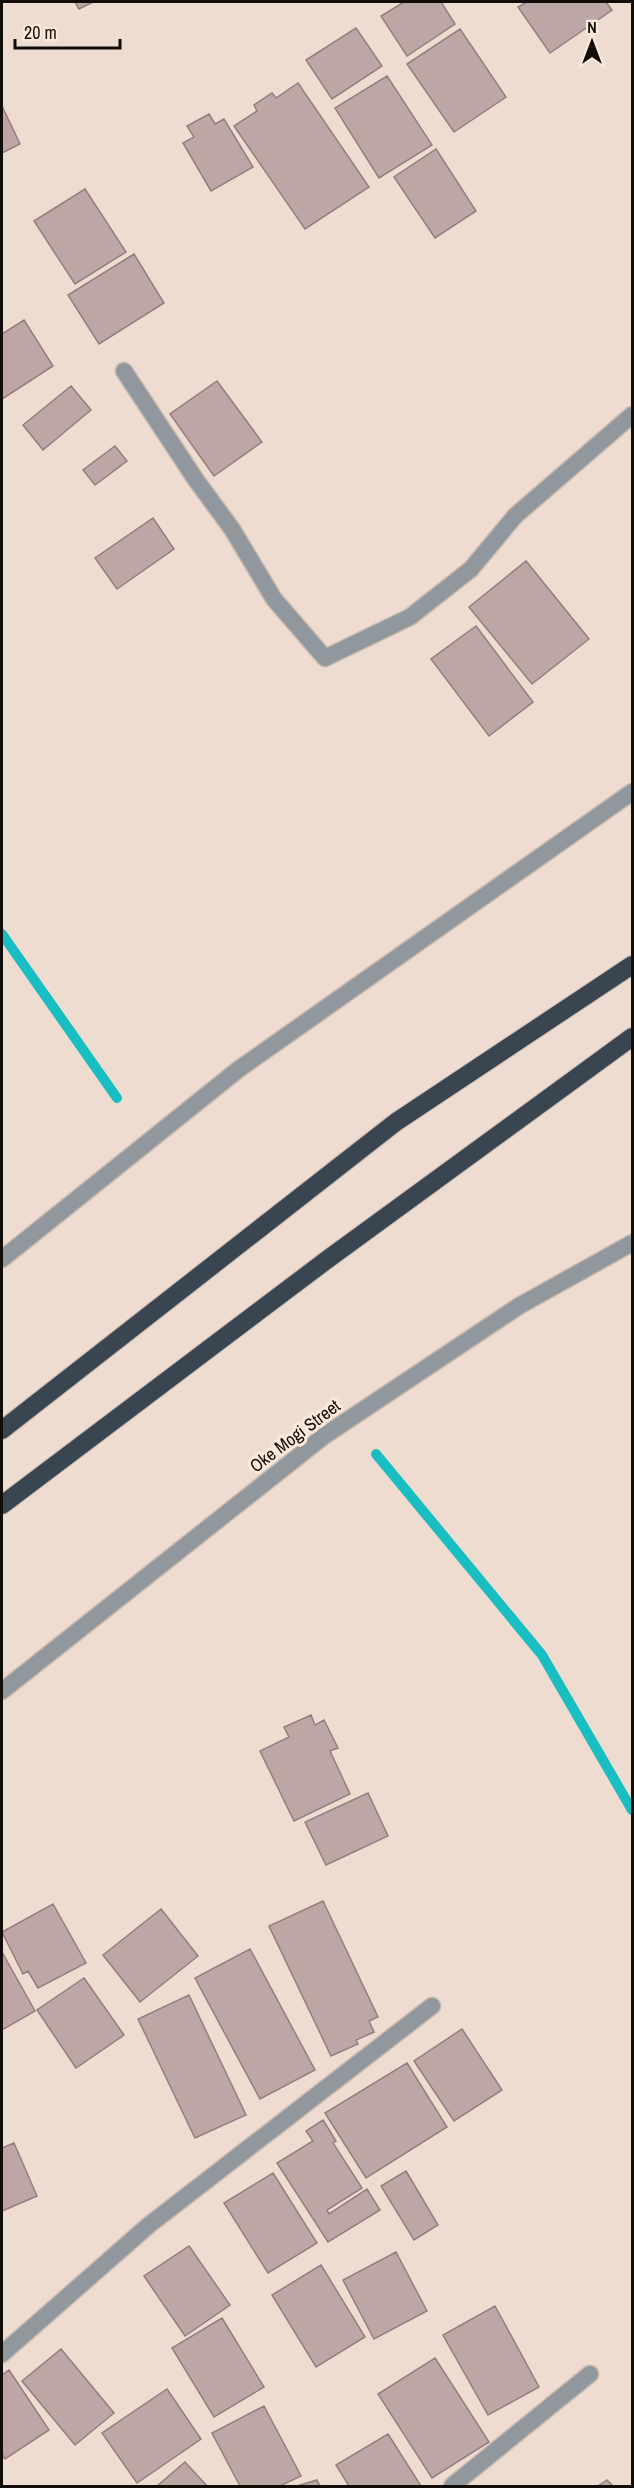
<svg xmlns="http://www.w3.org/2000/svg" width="634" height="2488" viewBox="0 0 634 2488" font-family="'Archivo Narrow',sans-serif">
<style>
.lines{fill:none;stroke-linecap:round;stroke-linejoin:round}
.stream{stroke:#18bec1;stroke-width:10}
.building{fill:#bda7a6;stroke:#937e7d;stroke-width:1.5}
.minor-casing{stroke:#cabbaf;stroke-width:19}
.motorway-casing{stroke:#cabbaf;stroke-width:20}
.minor{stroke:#90979d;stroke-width:16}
.motorway{stroke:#394652;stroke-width:18}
.labels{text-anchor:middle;stroke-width:6;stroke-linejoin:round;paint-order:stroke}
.street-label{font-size:18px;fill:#130d09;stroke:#fbe9dc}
</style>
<rect width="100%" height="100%" fill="#eddccf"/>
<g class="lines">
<path class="stream" d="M2 934 117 1098
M376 1454 542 1655 632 1810"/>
</g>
<path class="building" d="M75 2H93L79 9Z
M404 2H441L455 24 407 56 381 16Z
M527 2H606L612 10 550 53 518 7Z
M356 28 382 66 332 99 306 60Z
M460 29 506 97 454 132 407 64Z
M387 76 432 145 379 178 335 108Z
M298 83 369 187 305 229 234 126 257 111 254 105 272 93 276 98Z
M2 106 20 144 2 153Z
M209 114 215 124 224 119 253 167 211 191 183 143 194 137 187 126Z
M436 149 476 211 435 238 394 177Z
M85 189 126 252 75 284 34 221Z
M134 254 164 303 99 344 68 295Z
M24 320 53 366 2 399V334Z
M217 381 262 442 214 476 170 414Z
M71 386 91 410 43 450 23 425Z
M115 446 127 461 95 485 83 470Z
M153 518 174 549 117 589 95 558Z
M526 561 589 639 532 684 469 607Z
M476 626 533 702 489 736 431 659Z
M311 1715 315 1725 324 1720 338 1748 330 1751 350 1794 294 1821 260 1751 289 1737 284 1727Z
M368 1793 388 1836 326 1865 305 1822Z
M323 1901 378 2017 369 2021 374 2032 356 2040 358 2044 331 2056 269 1926Z
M53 1904 86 1963 38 1988 28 1971 23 1974 2 1932Z
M161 1909 198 1956 140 2002 103 1955Z
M250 1949 315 2070 260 2099 195 1978Z
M2 1952 35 2011 2 2030Z
M84 1978 124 2035 76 2068 37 2010Z
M189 1995 246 2115 195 2138 138 2019Z
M462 2029 502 2090 454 2121 414 2061Z
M407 2063 447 2127 366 2178 325 2113Z
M323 2120 336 2141 333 2143 362 2188 327 2210 329 2214 367 2189 380 2210 328 2242 277 2163 313 2141 306 2131Z
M14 2143 37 2196 2 2211V2148Z
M406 2171 438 2225 414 2240 381 2186Z
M273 2173 317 2243 268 2273 224 2203Z
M189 2246 230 2305 185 2336 144 2276Z
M396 2252 427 2311 374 2339 343 2280Z
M321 2265 365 2337 316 2367 272 2295Z
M495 2306 539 2387 488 2415 443 2335Z
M222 2318 264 2387 214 2417 172 2348Z
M61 2349 114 2413 75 2445 22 2381Z
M435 2358 489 2442 432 2478 378 2394Z
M9 2370 49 2430 5 2459 2 2454V2375Z
M167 2389 201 2439 137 2483 102 2433Z
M264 2406 301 2476 280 2486H240L212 2433Z
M388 2434 421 2486H349L336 2465Z
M185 2462 207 2486H157Z
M317 2480 320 2486H297Z
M607 2480 613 2486H598Z"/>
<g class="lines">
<g class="minor-casing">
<path id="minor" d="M124 371 196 480 232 529 274 599 325 658 410 617 471 569 515 516 632 415
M2 1259 239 1069 632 792
M2 1691 324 1436 519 1306 632 1243
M2 2354 149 2225 432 2006
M452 2486 590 2374"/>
</g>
<g class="motorway-casing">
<path id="motorway" d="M2 1430 396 1122 632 965
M2 1505 328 1259 632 1037"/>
</g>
<use href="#minor" class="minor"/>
<use href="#motorway" class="motorway"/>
</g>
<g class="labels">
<g class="street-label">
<text transform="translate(295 1436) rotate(-37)" y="6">Oke Mogi Street</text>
</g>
</g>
<rect width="634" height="2488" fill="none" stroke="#130d09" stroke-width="6"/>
<g transform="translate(592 42)" stroke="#fbe9dc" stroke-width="4.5" paint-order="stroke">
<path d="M0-4.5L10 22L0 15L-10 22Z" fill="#130d09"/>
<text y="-9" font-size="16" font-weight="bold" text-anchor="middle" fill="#130d09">N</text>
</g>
<path d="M15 39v9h105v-9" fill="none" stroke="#130d09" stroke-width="3"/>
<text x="24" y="39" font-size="18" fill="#130d09" stroke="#fbe9dc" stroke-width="4.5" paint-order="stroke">20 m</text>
</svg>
